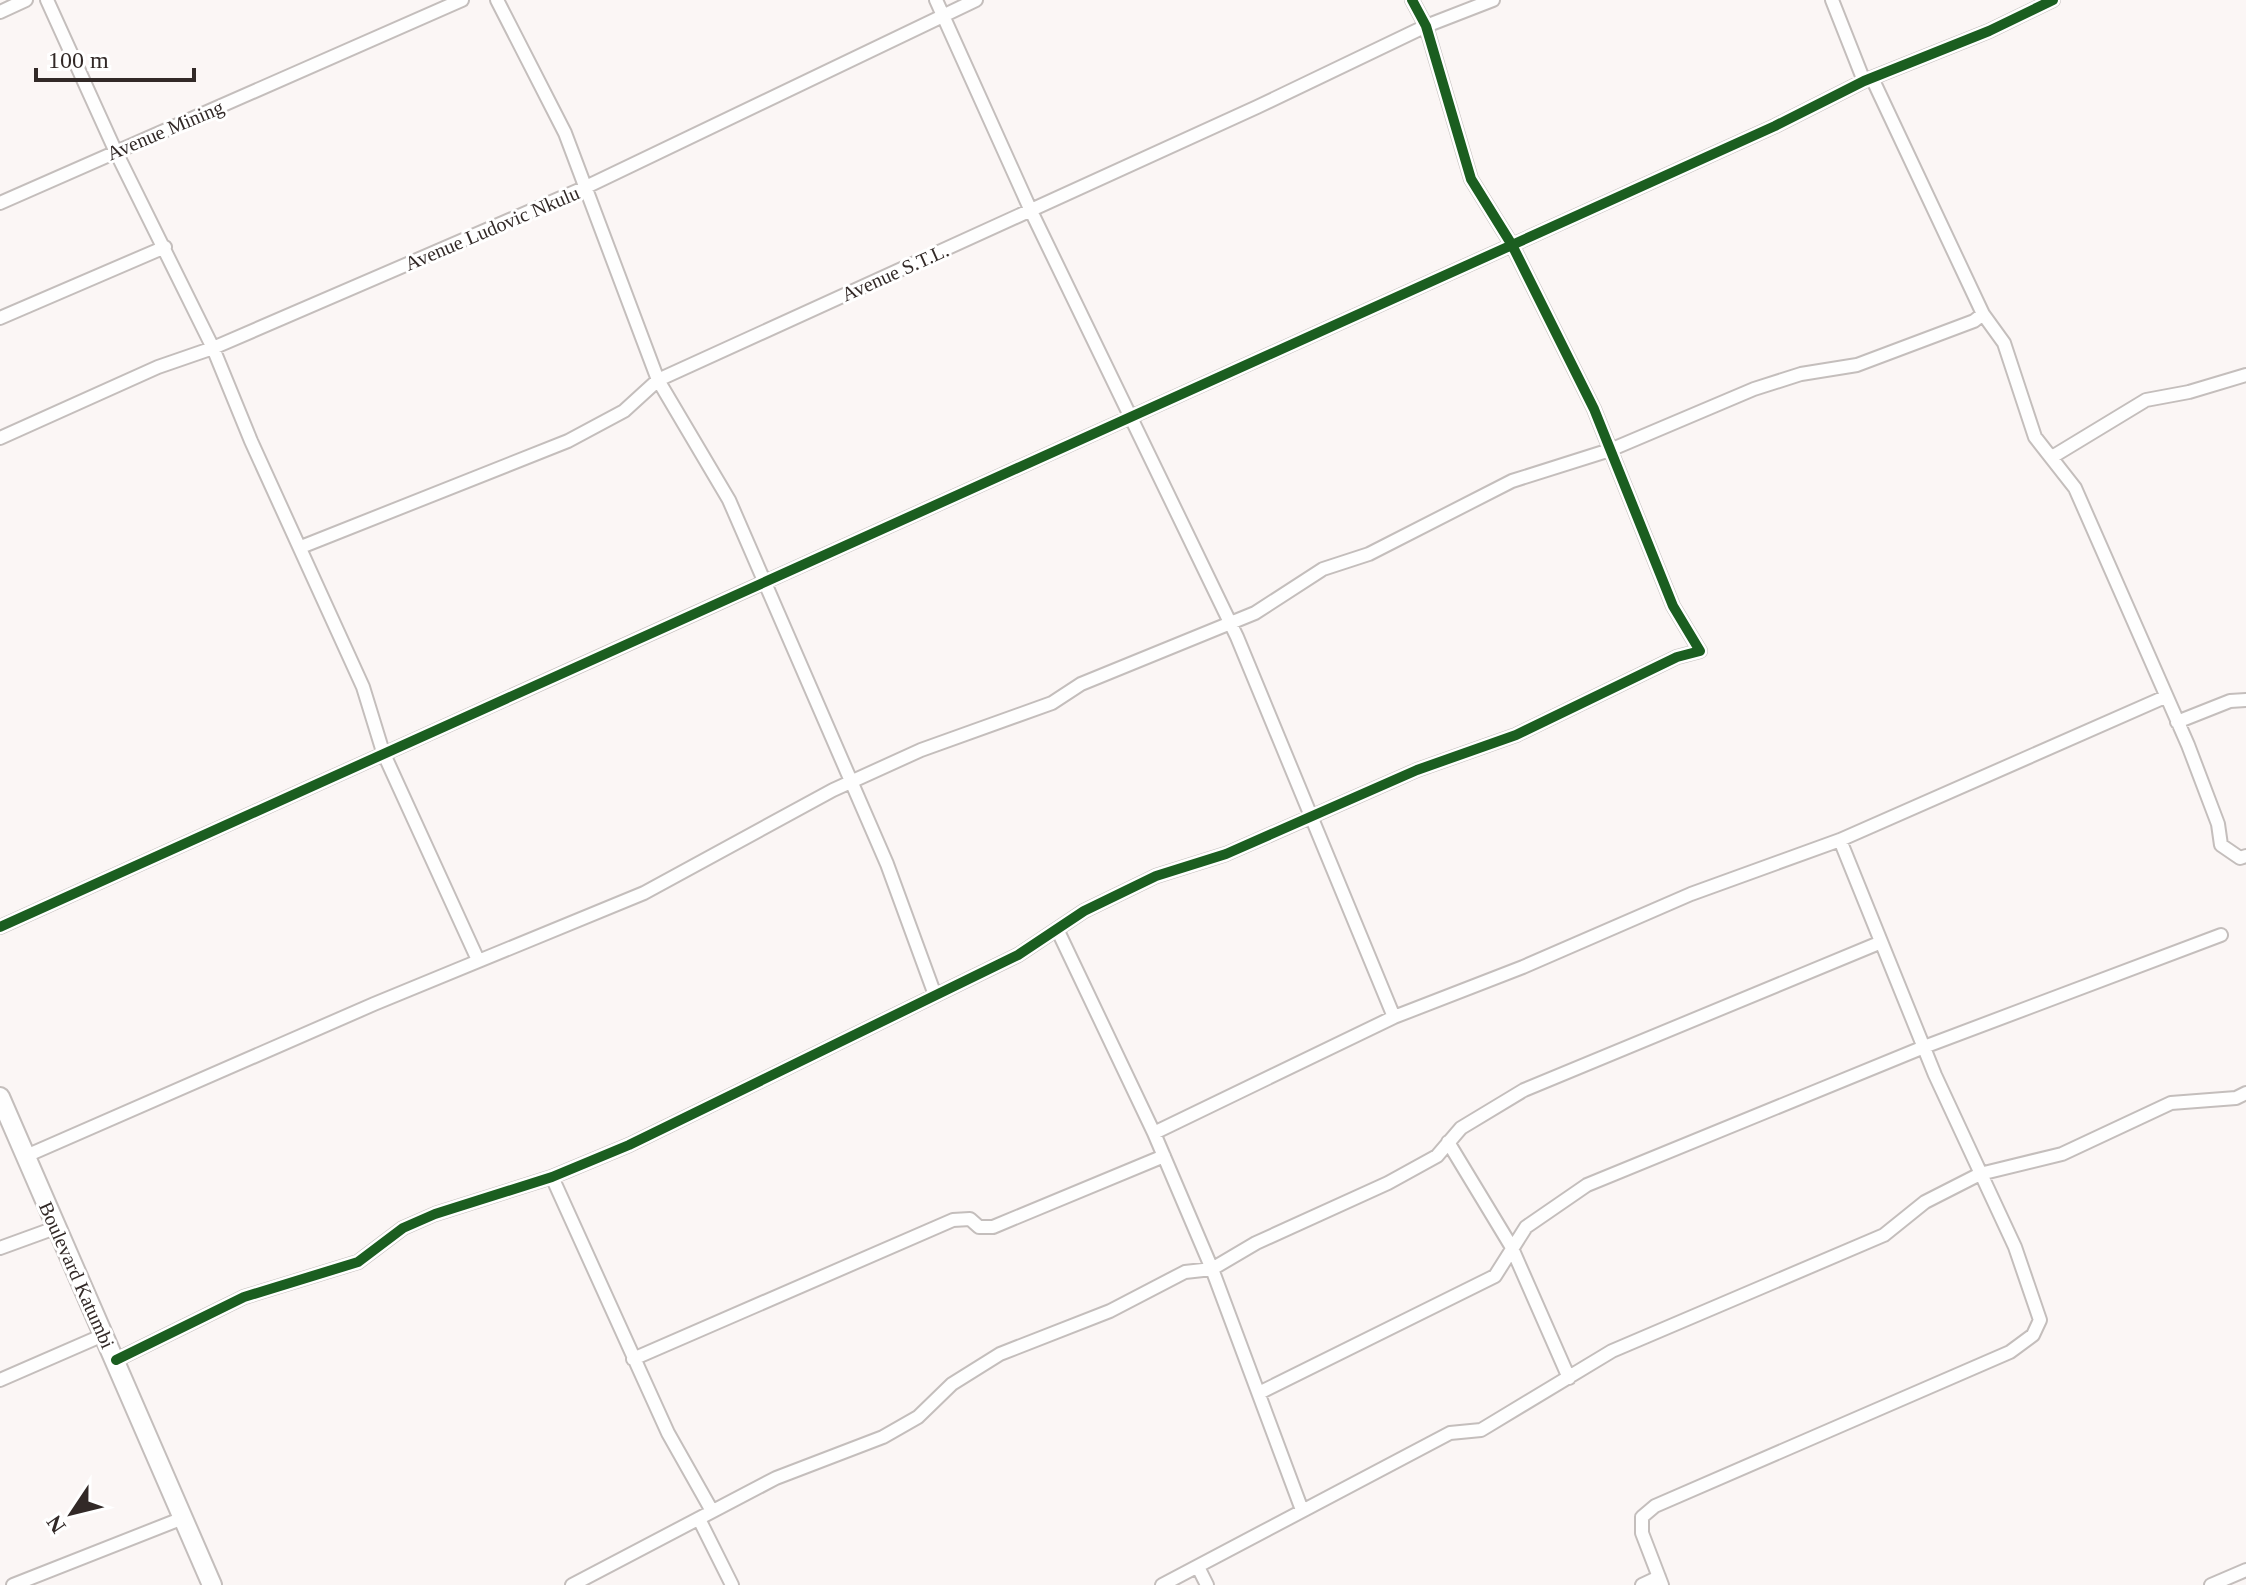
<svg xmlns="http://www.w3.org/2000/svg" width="2246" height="1585" viewBox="0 0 2246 1585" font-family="'Times New Roman',serif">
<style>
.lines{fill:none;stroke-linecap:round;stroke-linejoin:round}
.street-casing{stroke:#c4bebc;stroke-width:16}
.secondary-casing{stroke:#c4bebc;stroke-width:22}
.street{stroke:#fefefe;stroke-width:12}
.secondary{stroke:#fefefe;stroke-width:18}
.cycleway-casing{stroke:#fff;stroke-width:15}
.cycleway{stroke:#1b5e20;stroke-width:10}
.labels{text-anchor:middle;stroke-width:6;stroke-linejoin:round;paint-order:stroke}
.street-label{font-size:20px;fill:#322927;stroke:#fff}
</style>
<rect width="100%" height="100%" fill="#fbf6f5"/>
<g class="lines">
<g class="street-casing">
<path id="street" d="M47 0 115 150 213 348 251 441 363 687 383 752 478 960
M497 0 565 133 658 380 729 500 887 864 935 995
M936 0 1031 211 1237 637 1394 1017
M1832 0 1864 81
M0 12 26 0
M1872 78 1983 314 2004 343 2035 437 2075 488 2188 745 2218 824 2221 845 2240 858 2246 856
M0 203 462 0
M0 318 165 247
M0 438 158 367 213 348 586 187 976 0
M2052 457 2146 400 2189 392 2246 375
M301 547 568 441 624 411 658 380 1257 107 1426 26 1493 0
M2177 722 2230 701 2246 700
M0 927 1512 245 1775 126 1864 81 1989 31 2053 0
M1057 929 1154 1133 1212 1269 1302 1510
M1154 1133 1394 1017 1523 967 1691 894 1840 840 2165 697
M1448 1142 1511 1246 1569 1378
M26 1156 374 1004 644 893 833 790 921 750 1052 703 1081 684 1255 613 1323 569 1369 554 1512 481 1610 450 1754 389 1801 374 1857 365 1974 321 1983 314
M552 1177 668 1433 712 1511
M0 1248 55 1228
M633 1359 953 1220 970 1219 979 1227H993L1164 1156
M116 1360 244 1297 358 1262 403 1228 435 1214 552 1177 629 1145 1018 955 1084 911 1156 876 1226 854 1417 770 1516 735 1677 657 1700 651 1673 606 1594 409 1512 245 1471 179 1426 26 1412 0
M0 1380 101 1336
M1259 1393 1495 1276 1526 1227 1587 1185 1924 1047 2221 935
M699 1519 732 1585
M1198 1567 1207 1585
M13 1585 183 1518
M572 1585 776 1478 883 1437 918 1417 952 1384 1000 1354 1110 1311 1185 1272 1212 1269 1256 1243 1388 1183 1437 1156 1461 1128 1524 1090 1879 943
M1162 1585 1450 1433 1481 1430 1612 1351 1884 1235 1925 1202 1980 1174 2062 1154 2171 1103 2236 1098 2246 1093
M1642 1585 1659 1577
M1662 1585 1642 1533V1517L1655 1506 2010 1352 2033 1335 2040 1320 2015 1247 1935 1075 1840 840
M2211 1585 2246 1570"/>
</g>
<g class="secondary-casing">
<path id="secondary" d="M0 1097 212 1585"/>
</g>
<use href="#street" class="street"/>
<use href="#secondary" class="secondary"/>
<g class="cycleway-casing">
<path id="cycleway" d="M0 927 1512 245 1775 126 1864 81 1989 31 2053 0
M116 1360 244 1297 358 1262 403 1228 435 1214 552 1177 629 1145 1018 955 1084 911 1156 876 1226 854 1417 770 1516 735 1677 657 1700 651 1673 606 1594 409 1512 245 1471 179 1426 26 1412 0"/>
</g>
<use href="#cycleway" class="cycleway"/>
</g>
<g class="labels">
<g class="street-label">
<text transform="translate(165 130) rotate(-23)" y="7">Avenue Mining</text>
<text transform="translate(492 228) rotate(-23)" y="7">Avenue Ludovic Nkulu</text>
<text transform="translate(895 272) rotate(-24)" y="7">Avenue S.T.L.</text>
<text transform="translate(77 1275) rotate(66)" y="7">Boulevard Katumbi</text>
</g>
</g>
<g transform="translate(72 1513) rotate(235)" stroke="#ffffff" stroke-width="6" paint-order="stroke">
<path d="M0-6L14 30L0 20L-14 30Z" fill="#322927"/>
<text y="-12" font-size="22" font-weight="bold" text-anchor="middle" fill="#322927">N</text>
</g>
<path d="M36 68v12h158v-12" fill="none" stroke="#322927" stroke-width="4"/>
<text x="48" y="68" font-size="24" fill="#322927" stroke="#ffffff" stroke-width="6" paint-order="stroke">100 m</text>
</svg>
